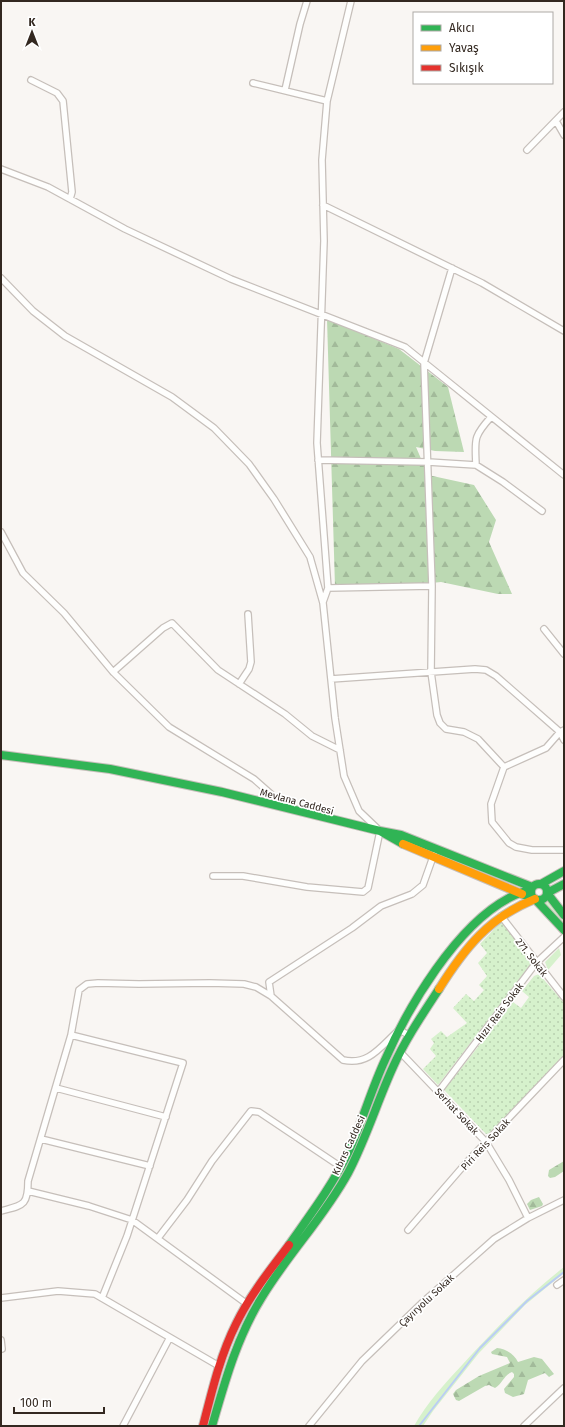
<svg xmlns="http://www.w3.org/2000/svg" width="565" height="1427" viewBox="0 0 565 1427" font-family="'Fira Sans',sans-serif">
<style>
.grass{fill:#d6f1cc}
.forest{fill:url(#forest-firs)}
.garden{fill:url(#garden-dots)}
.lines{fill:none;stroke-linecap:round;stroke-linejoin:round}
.stream{stroke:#bacdf4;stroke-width:2}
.street-casing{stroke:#c6bfba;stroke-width:8}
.fast-casing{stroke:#c6bfba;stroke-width:10}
.slow-casing{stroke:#c6bfba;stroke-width:10}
.jam-casing{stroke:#c6bfba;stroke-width:10}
.street{stroke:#fefefd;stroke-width:5.5}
.fast{stroke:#30b455;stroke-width:8}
.slow{stroke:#ff9f0a;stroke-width:8}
.jam{stroke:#e5322d;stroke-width:8}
.labels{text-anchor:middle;stroke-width:3.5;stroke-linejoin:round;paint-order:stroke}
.street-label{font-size:10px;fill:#332820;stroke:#fff}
</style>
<defs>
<pattern id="forest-firs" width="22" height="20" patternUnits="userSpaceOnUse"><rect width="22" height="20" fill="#bcd9b3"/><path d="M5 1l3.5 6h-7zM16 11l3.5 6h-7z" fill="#a2ba9a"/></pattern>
<pattern id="garden-dots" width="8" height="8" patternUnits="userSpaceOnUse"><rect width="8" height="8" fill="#d6f1cc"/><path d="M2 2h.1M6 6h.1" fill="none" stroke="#b8cfaf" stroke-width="1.8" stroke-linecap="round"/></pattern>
</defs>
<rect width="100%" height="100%" fill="#f9f6f3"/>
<path class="grass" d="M549 901 564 920V924L545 904Z
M559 948 561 955 548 970 545 962Z
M564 1267V1273L525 1305 479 1353 433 1411 423 1426H414C427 1403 445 1383 463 1364 495 1329 527 1296 564 1267Z"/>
<path class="forest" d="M327 319 399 349 448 387 464 452 435 451 416 447 428 475 474 485 496 520 489 542 512 594H498L441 582 393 587H335Z
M564 1161V1171L555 1177 550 1178 548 1176 549 1170Z
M539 1197 543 1204 542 1206 530 1210 527 1204 531 1200Z
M497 1348C506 1349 514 1354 518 1362L534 1357 542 1359 554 1374 549 1377 545 1373 528 1380 524 1394 513 1397 505 1393 504 1389 514 1377V1374L512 1372C504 1375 502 1384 495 1388L489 1385 485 1386 459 1401 456 1400 453 1394 456 1390 479 1376 510 1363 507 1357 492 1354 491 1352Z"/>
<path class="garden" d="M501 922 533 962 438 1085 423 1069 436 1056 430 1049 434 1043 431 1039 441 1031 447 1037 467 1023 453 1008 466 994 474 1001 484 990 479 985 487 976 478 963 487 953 480 944Z
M539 974 564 1003V1056L492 1133 486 1134 445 1091V1089L513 1002 521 1008 529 997 522 991 534 976Z"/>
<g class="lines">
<path class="stream" d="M419 1426 480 1348 527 1301 564 1272"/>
<g class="street-casing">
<path id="street" d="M31 80 57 93 63 101 72 192 70 199
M253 83 327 101
M285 90 300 24 307 1
M556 121 564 135
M527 150 564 112
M1 169 48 187 125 229 231 279 405 347 564 475
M323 205 482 283 564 331
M452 268 424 363 432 586 431 672 437 715 440 723 446 729 464 732 478 739 504 767
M1 278 33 311 65 336 172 397 214 428 249 464 274 499 310 557 323 603 335 718 344 776 359 811 380 831 368 888 363 892 307 887 243 876H213
M318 460 428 462 476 465 503 482 542 511
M476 465C475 439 473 437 491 417
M1 532 23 573 64 613 113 672 169 727 254 779 271 794 283 807
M328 588 432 586
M323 602 328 588 317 443 324 241 322 160 327 101 351 1
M544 629 564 654
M113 672 163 628 172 623 218 670 285 714 312 736 340 750
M331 679 475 669 486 670 496 676 560 732 564 740
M239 684 249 669 251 662 248 614
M564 730 560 732 546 748 504 767 491 804 492 822 509 843 516 847 532 850H564
M501 916 564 997
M271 996 269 982 352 928 381 906 412 894 423 885 434 854
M71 1035 183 1063 127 1236 102 1298
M400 1052 486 1142 509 1180 528 1218
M56 1088 166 1117
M439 1091 536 963 564 937
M41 1139 150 1166
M28 1191 89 1206 132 1220 247 1304
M1 1211C23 1205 28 1206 28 1181L71 1035 79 990 87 984 98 983 139 984 210 983 244 984 256 987 271 996 343 1060C369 1066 381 1046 399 1030L409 1035
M408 1230 466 1163 564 1060
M158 1238 187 1200 212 1161 251 1111 259 1112 341 1167
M557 1285 564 1280
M1 1298 58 1291 95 1294 219 1366
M1 1340 2 1349
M123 1426 169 1339
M309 1426 362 1361 423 1302 494 1239 528 1218 564 1200
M524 1426 564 1388"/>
</g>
<g class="fast-casing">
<path id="fast" d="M1 755 110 769 222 792 380 831 403 844
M380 831 401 835 532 887
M531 892a8 8 0 1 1 16 0a8 8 0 1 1-16 0Z
M541 884 564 871
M564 884 547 893 564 915
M522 894 535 899 564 930
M289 1245C310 1215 332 1186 348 1153 362 1123 371 1090 385 1060 408 1007 456 926 509 898 516 894 524 892 531 889
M212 1426C225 1381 237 1337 262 1297 288 1254 324 1217 348 1173 366 1139 377 1102 393 1067 405 1040 422 1015 439 989"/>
</g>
<g class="slow-casing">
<path id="slow" d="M403 844 522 894
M439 989C464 949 489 917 535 899"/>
</g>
<g class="jam-casing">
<path id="jam" d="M203 1426C212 1391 220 1356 236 1324 250 1295 270 1270 289 1245"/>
</g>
<use href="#street" class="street"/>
<use href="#fast" class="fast"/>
<use href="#slow" class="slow"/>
<use href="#jam" class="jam"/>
</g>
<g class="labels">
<g class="street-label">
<text transform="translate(297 801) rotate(15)" y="4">Mevlana Caddesi</text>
<text transform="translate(532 957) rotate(52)" y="4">271. Sokak</text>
<text transform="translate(499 1012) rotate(-53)" y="4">Hızır Reis Sokak</text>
<text transform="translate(457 1111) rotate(47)" y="4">Serhat Sokak</text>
<text transform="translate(485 1144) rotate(-47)" y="4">Piri Reis Sokak</text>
<text transform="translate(348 1145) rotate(-65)" y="4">Kıbrıs Caddesi</text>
<text transform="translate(426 1300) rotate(-43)" y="4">Çayıryolu Sokak</text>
</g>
</g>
<rect width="565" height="1427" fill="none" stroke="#332820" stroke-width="4"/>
<rect x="413" y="12" width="140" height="72" fill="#ffffff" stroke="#ada9a6"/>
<rect x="421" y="25" width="20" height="6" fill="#30b455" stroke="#ada9a6"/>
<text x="449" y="32" font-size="12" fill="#332820">Akıcı</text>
<rect x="421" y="45" width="20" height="6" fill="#ff9f0a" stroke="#ada9a6"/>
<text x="449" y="52" font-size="12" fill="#332820">Yavaş</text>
<rect x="421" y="65" width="20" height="6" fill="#e5322d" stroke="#ada9a6"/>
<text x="449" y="72" font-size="12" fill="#332820">Sıkışık</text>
<g transform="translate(32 32)" stroke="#ffffff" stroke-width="3" paint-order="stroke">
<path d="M0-3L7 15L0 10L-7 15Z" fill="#332820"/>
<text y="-6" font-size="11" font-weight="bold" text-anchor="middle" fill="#332820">K</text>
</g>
<path d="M14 1407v6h90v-6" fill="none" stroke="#332820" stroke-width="2"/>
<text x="20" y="1407" font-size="12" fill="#332820" stroke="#ffffff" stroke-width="3" paint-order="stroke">100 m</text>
</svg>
